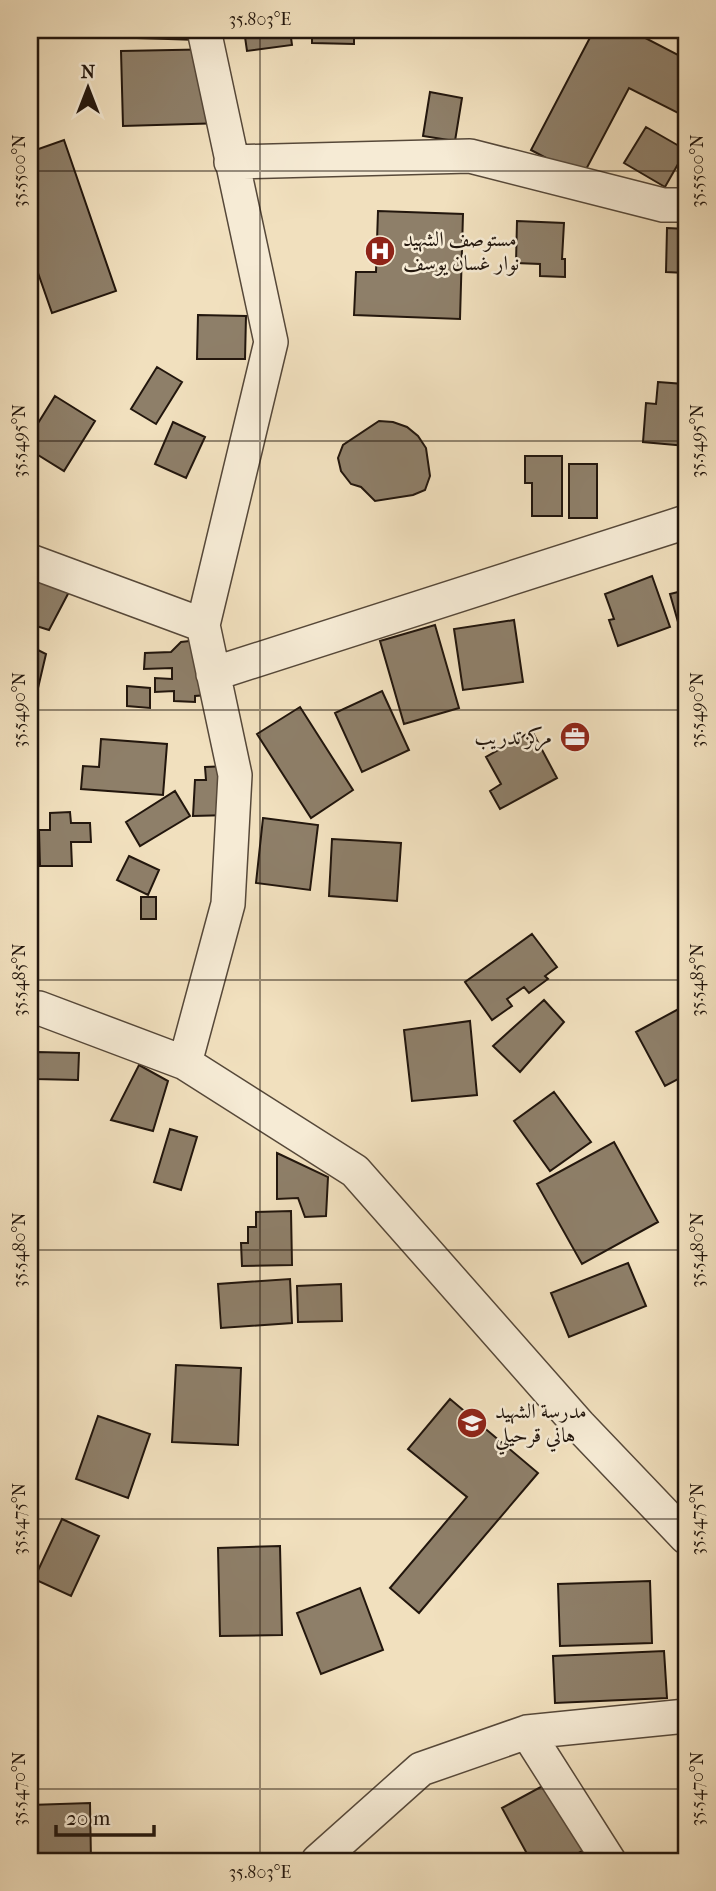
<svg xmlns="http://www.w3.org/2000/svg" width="716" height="1891" viewBox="0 0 716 1891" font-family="'IM FELL French Canon',Amiri,serif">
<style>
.building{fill:#8e7f69;stroke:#22160d;stroke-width:2}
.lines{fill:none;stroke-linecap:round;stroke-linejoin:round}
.minor-casing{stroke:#564839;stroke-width:36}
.minor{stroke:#f6ebd5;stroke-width:33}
.ticks{fill:none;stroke:#22160d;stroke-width:2;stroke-opacity:0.45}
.labels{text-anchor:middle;stroke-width:5;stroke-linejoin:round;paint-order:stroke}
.poi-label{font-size:21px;fill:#22160d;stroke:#f6ebd5;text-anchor:start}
.neatline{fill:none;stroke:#22160d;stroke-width:2.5}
.ticks-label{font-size:18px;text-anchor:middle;fill:#22160d}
</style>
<rect width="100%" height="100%" fill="#f1e0be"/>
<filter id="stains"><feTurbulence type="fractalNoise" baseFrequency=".00286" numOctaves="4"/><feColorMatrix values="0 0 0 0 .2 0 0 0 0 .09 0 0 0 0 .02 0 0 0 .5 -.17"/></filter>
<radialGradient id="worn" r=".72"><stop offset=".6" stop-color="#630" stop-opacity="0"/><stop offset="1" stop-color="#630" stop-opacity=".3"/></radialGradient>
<path class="building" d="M108 30H198V40L107 37Z
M244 30H290L292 45 247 51Z
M312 30H354V44L312 43Z
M594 30H630L686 59V106L682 115 629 88 582 177 531 150Z
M223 49 225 123 123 126 121 51Z
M430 92 462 98 455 141 423 136Z
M646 127 686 150 665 187 624 163Z
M64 140 116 291 52 313 30 250V152Z
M378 211 463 214 460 319 354 315 356 272H376Z
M517 221 564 223 562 259H565V277L540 276V264L516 263Z
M667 228 686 229V273L666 272Z
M198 315 246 316 245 359H197Z
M157 367 182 382 156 424 131 409Z
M658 382 684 384 682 409 686 410V446L643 442 646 403 656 404Z
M55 396 95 421 64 471 30 450V436Z
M379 421 393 422 407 427 418 436 426 448 430 476 425 490 413 495 375 501 361 487 351 484 341 471 338 458 343 445Z
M173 422 205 437 186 478 155 464Z
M525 456H562V516H532V483H525Z
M569 464H597V518H569Z
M30 576 70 590 49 630 30 624Z
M652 576 670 627 618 646 609 620 614 619 605 594Z
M686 590V650L670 594Z
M514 620 523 682 463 690 454 629Z
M435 625 459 708 404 724 380 641Z
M198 640 207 695 195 696V702L174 701V691L155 692V678L172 679V668L144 669 145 653 171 652 181 642Z
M30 646 46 654 38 688 30 684Z
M127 686 150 688V708L127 706Z
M382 691 409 750 362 772 335 713Z
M300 707 353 790 311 818 257 734Z
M532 731 557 778 500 809 490 791 501 784 486 757Z
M101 739 167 744 163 795 81 789 83 766 99 767Z
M229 766 230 815 193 816 195 780H206L205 767Z
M175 791 190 816 140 846 126 822Z
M70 812 71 823H90L91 842H71L72 866H40L39 830H50V813Z
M263 818 318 825 310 890 256 883Z
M332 839 401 843 397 901 329 896Z
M129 856 159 870 148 895 117 880Z
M141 897H156V919H141Z
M532 934 557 967 545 976 548 979 529 993 524 987 507 999 512 1006 492 1020 465 982Z
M544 1000 564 1022 520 1072 493 1046Z
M686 1005V1075L665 1086 636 1032Z
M470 1021 477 1095 412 1101 404 1030Z
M37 1052 79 1053 78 1080 36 1079Z
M139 1065 168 1081 153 1131 111 1120Z
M554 1092 591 1142 550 1171 514 1121Z
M170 1129 197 1137 181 1190 154 1182Z
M614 1142 658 1222 582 1264 537 1184Z
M277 1153 328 1177 326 1216 305 1217 298 1198 277 1199Z
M291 1211 292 1265 242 1266 241 1243H248V1227H256V1212Z
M628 1263 646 1306 569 1337 551 1293Z
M290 1279 292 1323 221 1328 218 1284Z
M341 1284 342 1321 298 1322 297 1286Z
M176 1365 241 1368 238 1445 172 1442Z
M450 1399 538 1473 419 1613 390 1588 467 1497 408 1449Z
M98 1416 150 1434 128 1498 76 1479Z
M62 1519 99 1536 71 1596 34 1579Z
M280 1546 282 1635 220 1636 218 1548Z
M650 1581 652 1643 560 1646 558 1584Z
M360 1588 383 1650 321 1674 297 1613Z
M664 1651 667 1698 555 1703 553 1656Z
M563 1775 599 1842 564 1861H531L502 1808Z
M90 1803 91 1861H30V1805Z"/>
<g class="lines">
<g class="minor-casing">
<path id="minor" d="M231 162 470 156 663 205H686
M30 561 203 625
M213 674 686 522
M30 1011 39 1008 185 1063 355 1171 579 1425 686 1537
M185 1063 228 904 235 775 203 625 271 342 204 30
M527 1732 609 1861
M318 1861 421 1769 527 1732 686 1716"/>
</g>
<use href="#minor" class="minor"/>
</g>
<path class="ticks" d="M260 30V1861M30 171H686M30 441H686M30 710H686M30 980H686M30 1250H686M30 1519H686M30 1789H686"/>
<defs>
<g id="hospital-disc" transform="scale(1.575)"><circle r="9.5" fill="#8f2418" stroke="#f6ebd5"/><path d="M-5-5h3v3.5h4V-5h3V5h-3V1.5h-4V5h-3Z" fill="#fff"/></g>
<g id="office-disc" transform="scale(1.575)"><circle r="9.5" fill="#8f2418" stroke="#f6ebd5"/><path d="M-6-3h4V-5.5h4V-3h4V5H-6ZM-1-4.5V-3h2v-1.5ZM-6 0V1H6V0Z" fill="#fff"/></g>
<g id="school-disc" transform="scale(1.575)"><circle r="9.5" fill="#8f2418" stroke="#f6ebd5"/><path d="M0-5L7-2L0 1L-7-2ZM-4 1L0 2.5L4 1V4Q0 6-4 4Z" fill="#fff"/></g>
</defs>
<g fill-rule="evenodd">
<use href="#hospital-disc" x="380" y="251"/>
<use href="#office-disc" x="575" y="737"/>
<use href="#school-disc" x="472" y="1423"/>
</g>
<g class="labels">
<g class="poi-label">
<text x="403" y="246">مستوصف الشهيد<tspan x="403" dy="24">نوار غسان يوسف</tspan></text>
<text x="552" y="744" text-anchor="end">مركز تدريب</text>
<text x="495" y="1418">مدرسة الشهيد<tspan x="495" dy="24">هاني قرحيلي</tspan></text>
</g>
</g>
<rect width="716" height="1891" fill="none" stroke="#f1e0be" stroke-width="77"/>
<g transform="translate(88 88)" stroke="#f6ebd5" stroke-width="5" paint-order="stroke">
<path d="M0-5L12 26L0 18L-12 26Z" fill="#22160d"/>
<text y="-10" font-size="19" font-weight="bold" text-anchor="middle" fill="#22160d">N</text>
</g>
<path d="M56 1825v10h98v-10" fill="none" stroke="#22160d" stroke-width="3.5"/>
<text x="66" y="1825" font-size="21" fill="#22160d" stroke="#f6ebd5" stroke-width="5" paint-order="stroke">20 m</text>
<rect x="38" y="38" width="640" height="1815" class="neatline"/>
<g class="ticks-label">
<text x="260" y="25">35.803°E</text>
<text transform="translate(19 171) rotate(-90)" y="6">35.5500°N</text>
<text transform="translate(697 171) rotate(-90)" y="6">35.5500°N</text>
<text transform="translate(19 441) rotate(-90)" y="6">35.5495°N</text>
<text transform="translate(697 441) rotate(-90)" y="6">35.5495°N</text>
<text transform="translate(19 710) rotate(-90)" y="6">35.5490°N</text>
<text transform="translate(697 710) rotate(-90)" y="6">35.5490°N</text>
<text transform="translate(19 980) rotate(-90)" y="6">35.5485°N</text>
<text transform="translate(697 980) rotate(-90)" y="6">35.5485°N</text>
<text transform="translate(19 1250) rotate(-90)" y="6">35.5480°N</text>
<text transform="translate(697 1250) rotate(-90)" y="6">35.5480°N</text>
<text transform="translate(19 1519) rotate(-90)" y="6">35.5475°N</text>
<text transform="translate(697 1519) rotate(-90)" y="6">35.5475°N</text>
<text transform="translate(19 1789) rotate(-90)" y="6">35.5470°N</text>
<text transform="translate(697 1789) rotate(-90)" y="6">35.5470°N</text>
<text x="260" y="1878">35.803°E</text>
</g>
<rect width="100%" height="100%" filter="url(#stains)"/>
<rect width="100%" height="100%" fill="url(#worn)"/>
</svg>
